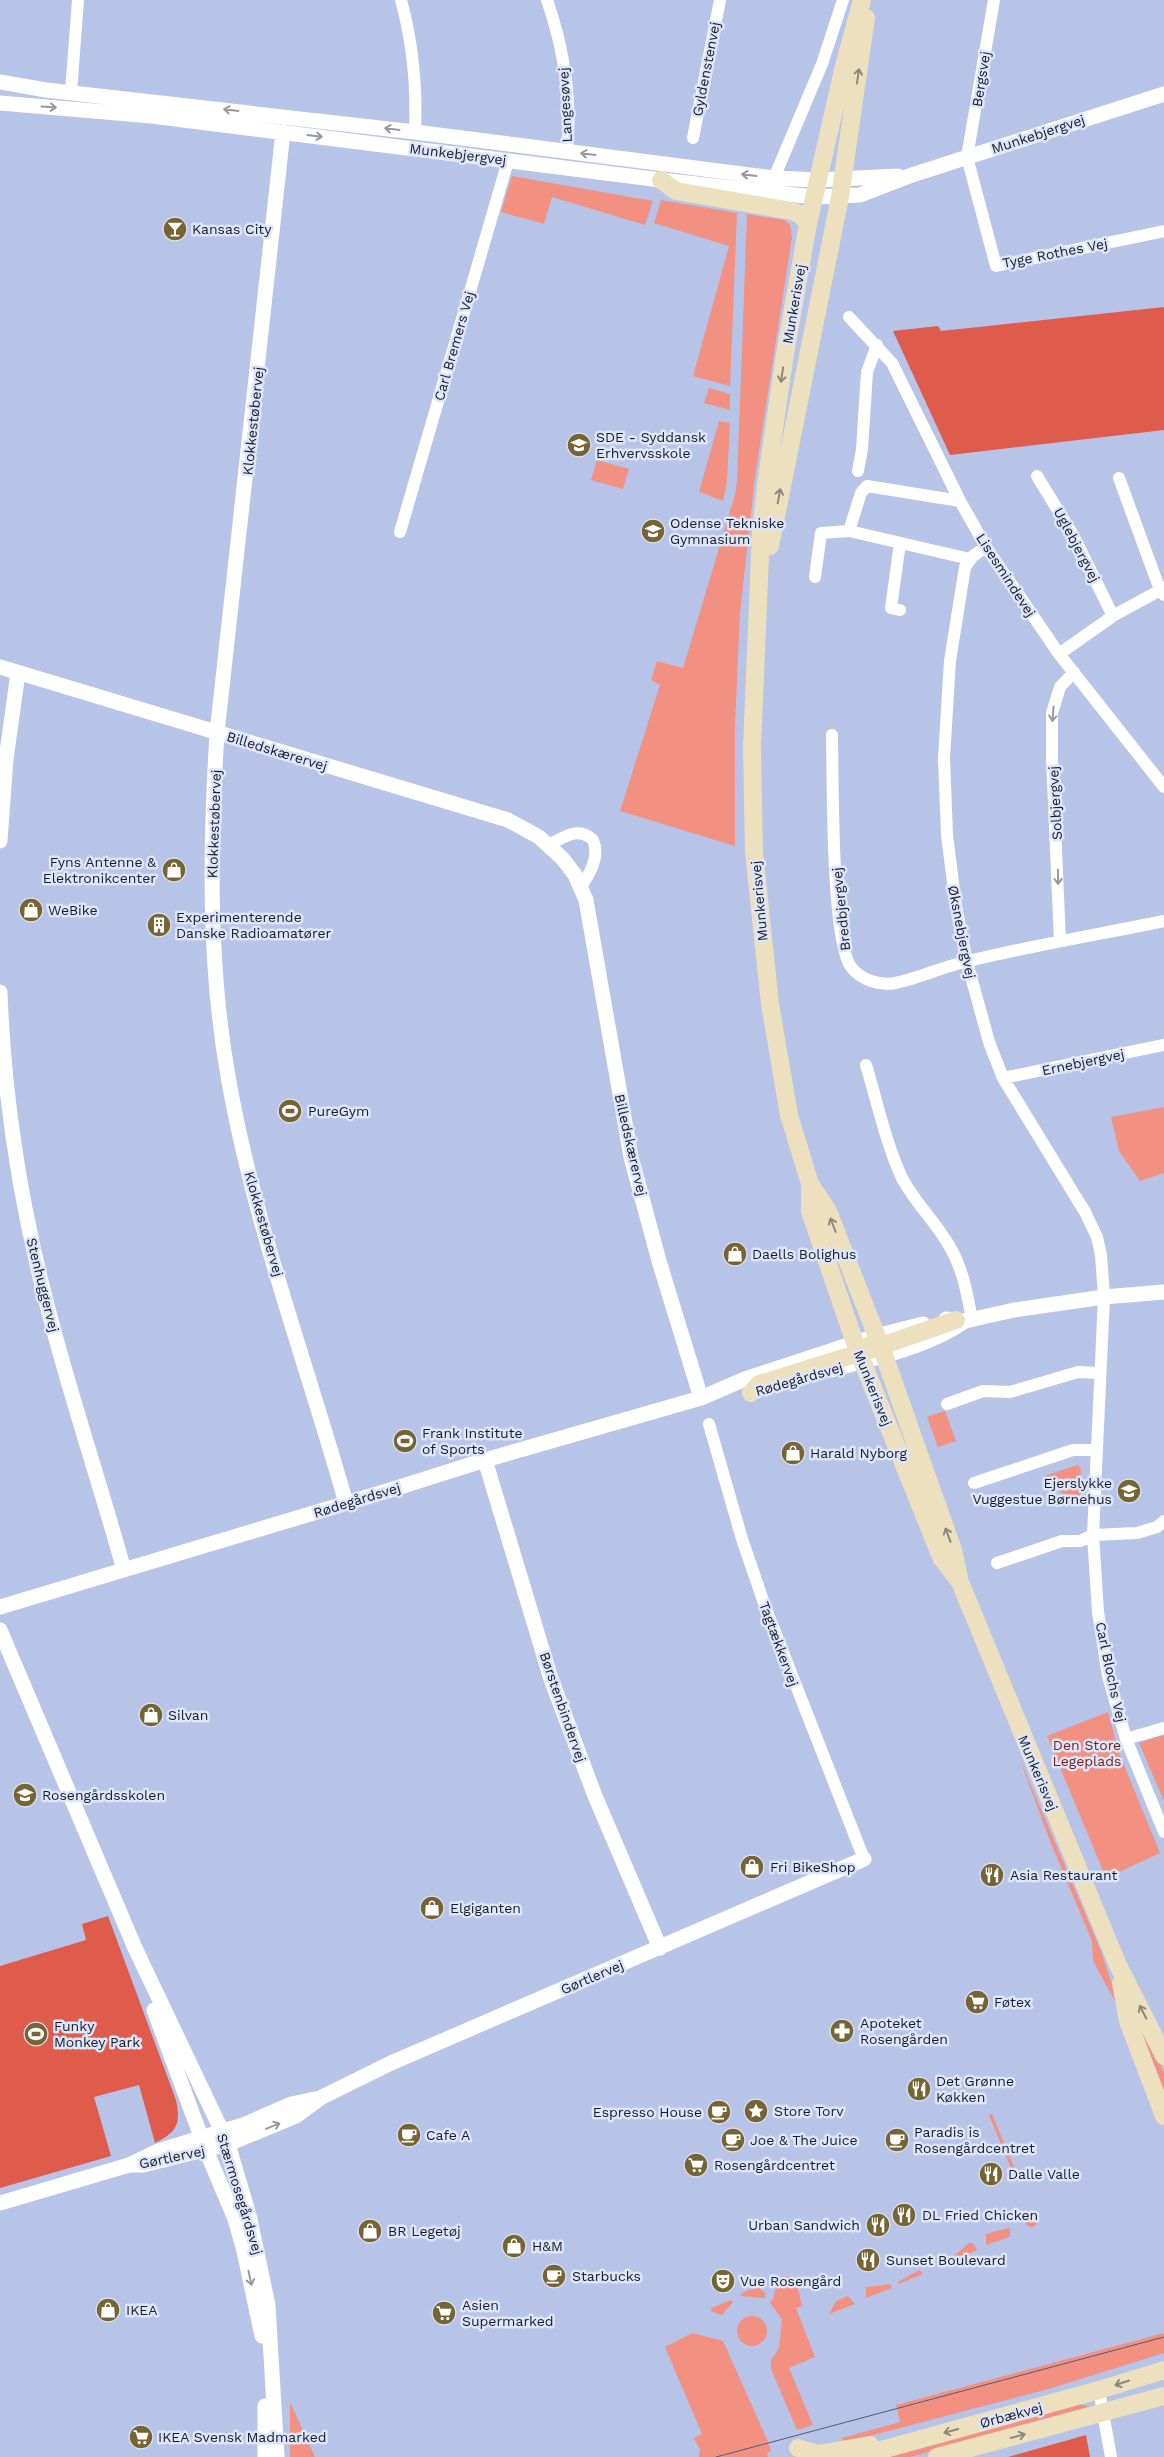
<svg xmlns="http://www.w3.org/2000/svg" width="1164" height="2457" viewBox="0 0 1164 2457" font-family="'Work Sans',sans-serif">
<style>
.green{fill:#f29082}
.forest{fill:#df5b4c}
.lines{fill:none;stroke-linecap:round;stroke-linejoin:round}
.minor{stroke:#fff;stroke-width:12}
.tertiary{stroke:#fff;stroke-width:15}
.secondary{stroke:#ece0be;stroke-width:18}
.tram{stroke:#545c72;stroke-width:1}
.oneway{stroke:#8c887b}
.oneway2{stroke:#97999f}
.labels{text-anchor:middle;stroke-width:5;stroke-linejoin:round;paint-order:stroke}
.street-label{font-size:14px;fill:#171c29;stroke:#dee5f8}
.poi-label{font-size:14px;fill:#171c29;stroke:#dee5f8;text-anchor:start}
.park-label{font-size:14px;fill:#721e16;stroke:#dee5f8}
</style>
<rect width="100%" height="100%" fill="#b7c4e8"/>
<path class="green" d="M512 176 653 201 645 225 552 197 544 224 501 212Z
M661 200 737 213 730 386 693 376 729 246 654 223Z
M747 214 784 220 790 225 792 237 755 477 740 613 735 724V846L620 811 660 685 651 680 657 661 683 668 735 495 737 481Z
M709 388 730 394V410L704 403Z
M719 421 730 423 727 481 723 501 699 492Z
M597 460 629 469 623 489 591 480Z
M1164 1107V1173L1140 1181 1119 1151 1111 1117Z
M945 1411 956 1441 938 1447 927 1417Z
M1078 1465 1081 1470 1079 1500 1067 1501 1065 1496 1044 1476Z
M1108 1712 1118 1750 1160 1853 1106 1878 1047 1736Z
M1164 1735V1801L1139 1743Z
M1019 1757 1101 1951 1121 2012 1093 1961 1092 1941 1050 1841Z
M1134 2001 1164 2073V2091L1153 2072 1132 2002Z
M992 2114 1019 2179 1016 2180 989 2115Z
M1025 2221a6 6 0 1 1 12 0a6 6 0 1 1-12 0Z
M1008 2228 1010 2229V2237L986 2245V2234Z
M969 2243H973L977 2250 953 2260V2257Z
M919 2270 923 2274 898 2284V2282Z
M782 2276 793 2277 796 2280 802 2306 796 2308 815 2357 789 2368 813 2425 797 2430 771 2369V2360L779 2348 782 2319 770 2303C776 2297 774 2284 782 2276Z
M890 2284 892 2288 866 2298V2287Z
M758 2286 766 2294 765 2298 741 2296 742 2293Z
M848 2296 855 2304 829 2314 836 2301Z
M731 2300 733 2302 722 2315 711 2311V2308Z
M737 2331a15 15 0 1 1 30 0a15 15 0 1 1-30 0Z
M692 2333 723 2341 766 2437 771 2451 767 2453 768 2457H699L700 2450 694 2438 702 2434 665 2347Z
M1164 2333V2353L1052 2388 843 2443 842 2438 900 2422 896 2405Z
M290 2402 315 2457H290Z
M1079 2404 1091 2407 910 2457H882Z"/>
<path class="forest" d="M1164 307V430L950 455 893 331 938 326 941 331Z
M108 1916 176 2100C181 2124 177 2132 155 2143L139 2085 94 2097 111 2156 0 2188V1966L86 1940 82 1924Z
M1086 2435 1090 2457H1008Z"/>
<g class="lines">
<path class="minor" d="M401 0C413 44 417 86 415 132
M547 0C564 49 572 100 567 152
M994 0 967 157 996 266 1164 231
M71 92 78 0
M693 138 720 0
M774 178 822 64 843 0
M849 317 892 363 960 501 986 547 1059 654 1164 787
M858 471 862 449 867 372 877 345
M1037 476 1073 535 1113 616
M1119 478 1160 590 1164 595
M849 531 861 493 867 486 960 501
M400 532 508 161
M986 547 973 556 965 567 950 661 944 758 947 835 956 906 967 962 989 1042 1003 1078 1085 1212 1097 1237 1101 1255 1104 1297 1093 1535 1098 1612 1108 1676 1126 1739 1164 1832
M815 577 821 533 849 531 970 559
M900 610 891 608 900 543
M1059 654 1113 616 1164 588
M832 735C833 776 831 940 851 967 861 980 880 986 895 983 917 979 939 968 961 963 1028 946 1096 935 1164 921
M549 845C564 837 578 826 593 840 600 857 590 873 581 887
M1060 941 1052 758V713L1060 687 1074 672
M866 1065C877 1101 886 1144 902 1178 915 1203 936 1222 950 1247 963 1269 967 1294 972 1319
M1003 1078 1164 1045
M947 1404 983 1391 1010 1392 1078 1372 1099 1373
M709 1424 742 1539 766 1609 864 1859
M974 1483 1073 1450H1096
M997 1563 1062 1541H1080L1093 1535 1137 1533 1157 1527 1164 1521
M1126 1739 1164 1728
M1099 2390 1111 2457"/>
<path class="tertiary" d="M0 82 46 90 415 132 774 178 818 180 898 176
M0 103 152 116 661 180 814 197 860 195 912 175 1164 94
M283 132 217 733C210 847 208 963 228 1076 253 1221 306 1361 346 1503
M0 667 508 820 539 837 563 859 575 875 586 900 631 1157 659 1261 701 1398
M0 841 6 759 18 673
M0 992C4 1103 22 1213 51 1320 73 1404 101 1487 124 1570
M946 1319 965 1321 1014 1310 1104 1297 1164 1292
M831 1370C874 1358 929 1347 965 1321
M485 1460 551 1679 595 1796 660 1948
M0 1607 387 1491 485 1460 701 1398 745 1379 876 1336 923 1324
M0 1630 135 1948 228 2144 249 2215 268 2305 277 2457
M154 2010 206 2150 235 2219 244 2251 262 2336
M129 2165H143L228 2144 296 2116 322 2097 391 2063 864 1859
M0 2203 129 2165 158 2151 243 2125 291 2104 315 2099
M265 2457V2406"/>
<path class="secondary" d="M862 0 844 66 808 224 785 354 767 477 761 531 752 747 754 852 770 1004 789 1115 810 1184V1211L855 1343 941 1557 960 1582
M661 180 676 191 792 211 801 215 808 224
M770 546 840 197 866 18
M810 1184 828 1211 884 1355 953 1550 960 1582 1117 1963 1164 2056
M870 1350 956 1320
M751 1393 759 1384 859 1353 868 1346
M1121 1983 1128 2021 1164 2116
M798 2448 818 2454 870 2445
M856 2457 1099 2390 1164 2370
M937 2457 1164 2396"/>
<path class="tram" d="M716 2457 1164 2337"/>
</g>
<defs><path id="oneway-shaft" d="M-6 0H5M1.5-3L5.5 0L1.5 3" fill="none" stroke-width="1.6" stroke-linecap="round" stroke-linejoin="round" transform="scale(1.25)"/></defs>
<g class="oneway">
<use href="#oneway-shaft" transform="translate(858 76) rotate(-82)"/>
<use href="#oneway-shaft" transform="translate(782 375) rotate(98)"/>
<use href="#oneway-shaft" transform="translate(779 496) rotate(-80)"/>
<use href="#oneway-shaft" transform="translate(833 1225) rotate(-111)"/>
<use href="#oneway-shaft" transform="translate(948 1535) rotate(-110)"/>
<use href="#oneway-shaft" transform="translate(1143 2012) rotate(-117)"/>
<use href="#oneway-shaft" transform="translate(1122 2383) rotate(161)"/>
<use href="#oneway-shaft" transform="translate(951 2431) rotate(165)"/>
<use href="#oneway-shaft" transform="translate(1018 2436) rotate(-15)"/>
</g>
<g class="oneway2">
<use href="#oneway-shaft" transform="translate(49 107) rotate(4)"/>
<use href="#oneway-shaft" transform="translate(231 110) rotate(-173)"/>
<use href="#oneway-shaft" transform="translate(392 129) rotate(-173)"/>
<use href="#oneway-shaft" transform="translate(315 136) rotate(7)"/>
<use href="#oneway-shaft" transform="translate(588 154) rotate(-173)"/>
<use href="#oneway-shaft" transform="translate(749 175) rotate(-173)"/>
<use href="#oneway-shaft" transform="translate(1053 714) rotate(95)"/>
<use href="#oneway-shaft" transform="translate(1058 877) rotate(89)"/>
<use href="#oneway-shaft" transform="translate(273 2126) rotate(-22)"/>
<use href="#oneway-shaft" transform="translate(250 2278) rotate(78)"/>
</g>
<defs>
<g id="bar-disc" transform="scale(1.25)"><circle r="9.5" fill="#776433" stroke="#dee5f8"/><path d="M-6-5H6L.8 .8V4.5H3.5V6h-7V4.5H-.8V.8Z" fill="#fff"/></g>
<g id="university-disc" transform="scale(1.25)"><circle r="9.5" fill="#776433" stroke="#dee5f8"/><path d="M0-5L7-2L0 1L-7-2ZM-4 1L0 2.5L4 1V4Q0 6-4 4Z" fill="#fff"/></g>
<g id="school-disc" transform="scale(1.25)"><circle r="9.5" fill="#776433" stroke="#dee5f8"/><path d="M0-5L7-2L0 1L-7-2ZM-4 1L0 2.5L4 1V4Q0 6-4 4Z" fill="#fff"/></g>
<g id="shop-disc" transform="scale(1.25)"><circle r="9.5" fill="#776433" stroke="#dee5f8"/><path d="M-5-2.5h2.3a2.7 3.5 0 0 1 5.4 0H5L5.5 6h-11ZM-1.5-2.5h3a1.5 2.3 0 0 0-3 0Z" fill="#fff"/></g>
<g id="building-disc" transform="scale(1.25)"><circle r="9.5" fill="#776433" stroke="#dee5f8"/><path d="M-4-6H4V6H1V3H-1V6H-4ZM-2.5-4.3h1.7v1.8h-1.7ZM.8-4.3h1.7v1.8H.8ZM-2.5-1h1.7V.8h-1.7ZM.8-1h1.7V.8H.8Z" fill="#fff"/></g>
<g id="stadium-disc" transform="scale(1.25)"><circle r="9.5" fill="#776433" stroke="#dee5f8"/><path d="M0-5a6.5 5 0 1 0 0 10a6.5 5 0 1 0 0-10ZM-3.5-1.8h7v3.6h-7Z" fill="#fff"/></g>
<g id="restaurant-disc" transform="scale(1.25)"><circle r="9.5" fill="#776433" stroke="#dee5f8"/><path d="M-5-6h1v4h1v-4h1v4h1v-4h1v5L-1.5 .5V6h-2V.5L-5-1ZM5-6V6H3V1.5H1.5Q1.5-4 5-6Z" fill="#fff"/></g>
<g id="supermarket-disc" transform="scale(1.25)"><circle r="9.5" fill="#776433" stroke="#dee5f8"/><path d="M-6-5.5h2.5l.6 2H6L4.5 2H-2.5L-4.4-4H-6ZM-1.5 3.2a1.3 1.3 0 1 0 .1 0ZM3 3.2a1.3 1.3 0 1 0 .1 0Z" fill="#fff"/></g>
<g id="pharmacy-disc" transform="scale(1.25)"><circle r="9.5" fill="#776433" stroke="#dee5f8"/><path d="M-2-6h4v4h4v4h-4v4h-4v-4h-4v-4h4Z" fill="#fff"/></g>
<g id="sight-disc" transform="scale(1.25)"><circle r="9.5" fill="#776433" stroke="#dee5f8"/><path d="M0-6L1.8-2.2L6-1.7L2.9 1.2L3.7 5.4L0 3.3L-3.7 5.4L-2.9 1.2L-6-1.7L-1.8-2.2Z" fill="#fff"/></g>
<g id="cafe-disc" transform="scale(1.25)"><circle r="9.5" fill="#776433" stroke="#dee5f8"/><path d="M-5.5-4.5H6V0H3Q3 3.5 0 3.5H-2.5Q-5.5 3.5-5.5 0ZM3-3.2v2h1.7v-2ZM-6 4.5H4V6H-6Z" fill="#fff"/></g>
<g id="theatre-disc" transform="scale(1.25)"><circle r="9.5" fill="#776433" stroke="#dee5f8"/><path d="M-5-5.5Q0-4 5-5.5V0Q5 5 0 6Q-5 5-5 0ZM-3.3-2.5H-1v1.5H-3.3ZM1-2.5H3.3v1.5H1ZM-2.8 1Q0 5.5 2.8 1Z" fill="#fff"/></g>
</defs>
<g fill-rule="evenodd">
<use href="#bar-disc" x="175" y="229"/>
<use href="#university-disc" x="579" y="445"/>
<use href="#school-disc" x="653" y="531"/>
<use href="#shop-disc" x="174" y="870"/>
<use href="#shop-disc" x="31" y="910"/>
<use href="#building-disc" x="159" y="925"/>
<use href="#stadium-disc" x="290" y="1111"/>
<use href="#shop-disc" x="735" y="1254"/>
<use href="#stadium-disc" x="405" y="1441"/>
<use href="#shop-disc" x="793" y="1453"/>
<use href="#school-disc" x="1129" y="1491"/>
<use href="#shop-disc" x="151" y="1715"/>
<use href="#school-disc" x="25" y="1795"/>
<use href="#shop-disc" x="752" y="1867"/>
<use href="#restaurant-disc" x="992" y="1875"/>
<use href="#shop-disc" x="432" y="1908"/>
<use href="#supermarket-disc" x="977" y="2002"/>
<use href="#pharmacy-disc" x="842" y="2031"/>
<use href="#stadium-disc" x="36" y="2034"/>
<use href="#restaurant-disc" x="919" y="2089"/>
<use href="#sight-disc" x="756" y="2111"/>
<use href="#cafe-disc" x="719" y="2112"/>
<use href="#cafe-disc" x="409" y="2135"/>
<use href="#cafe-disc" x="733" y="2140"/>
<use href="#cafe-disc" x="897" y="2140"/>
<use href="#supermarket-disc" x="696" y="2165"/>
<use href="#restaurant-disc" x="991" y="2174"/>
<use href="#restaurant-disc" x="904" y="2215"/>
<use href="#restaurant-disc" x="878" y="2225"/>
<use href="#shop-disc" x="370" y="2231"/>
<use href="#shop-disc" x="514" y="2246"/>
<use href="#restaurant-disc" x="868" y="2260"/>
<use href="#cafe-disc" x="554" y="2276"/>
<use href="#theatre-disc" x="723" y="2281"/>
<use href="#shop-disc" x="108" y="2310"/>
<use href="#supermarket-disc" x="444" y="2313"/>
<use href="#supermarket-disc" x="141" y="2437"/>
</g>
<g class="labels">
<g class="street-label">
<text transform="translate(706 69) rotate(-79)" y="5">Gyldenstenvej</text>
<text transform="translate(981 79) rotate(-81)" y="5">Bergsvej</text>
<text transform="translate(565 105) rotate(-93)" y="5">Langesøvej</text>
<text transform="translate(1038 134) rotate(-18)" y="5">Munkebjergvej</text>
<text transform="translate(458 154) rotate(7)" y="5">Munkebjergvej</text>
<text transform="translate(1055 253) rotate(-11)" y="5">Tyge Rothes Vej</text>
<text transform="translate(794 304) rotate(-80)" y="5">Munkerisvej</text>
<text transform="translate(454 346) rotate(-74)" y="5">Carl Bremers Vej</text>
<text transform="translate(253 421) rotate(-84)" y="5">Klokkestøbervej</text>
<text transform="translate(1077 545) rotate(62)" y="5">Uglebjergvej</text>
<text transform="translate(1006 575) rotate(57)" y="5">Lisesmindevej</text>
<text transform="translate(277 751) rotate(17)" y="5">Billedskærervej</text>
<text transform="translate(1055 803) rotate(-93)" y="5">Solbjergvej</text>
<text transform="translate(214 824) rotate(-88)" y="5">Klokkestøbervej</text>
<text transform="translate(759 901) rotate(-95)" y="5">Munkerisvej</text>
<text transform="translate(841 909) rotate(-96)" y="5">Bredbjergvej</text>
<text transform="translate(962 932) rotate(79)" y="5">Øksnebjergvej</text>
<text transform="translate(1083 1062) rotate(-12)" y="5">Ernebjergvej</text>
<text transform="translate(631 1145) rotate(77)" y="5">Billedskærervej</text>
<text transform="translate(264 1224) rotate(74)" y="5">Klokkestøbervej</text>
<text transform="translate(43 1285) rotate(76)" y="5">Stenhuggervej</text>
<text transform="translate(799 1379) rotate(-16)" y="5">Rødegårdsvej</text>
<text transform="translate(873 1388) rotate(68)" y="5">Munkerisvej</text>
<text transform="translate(357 1500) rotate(-17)" y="5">Rødegårdsvej</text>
<text transform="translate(779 1644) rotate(70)" y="5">Tagtækkervej</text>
<text transform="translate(1111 1672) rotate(78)" y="5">Carl Blochs Vej</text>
<text transform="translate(563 1707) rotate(71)" y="5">Børstenbindervej</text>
<text transform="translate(1038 1773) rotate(67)" y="5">Munkerisvej</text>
<text transform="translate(592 1977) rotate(-23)" y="5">Gørtlervej</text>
<text transform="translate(172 2157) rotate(-12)" y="5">Gørtlervej</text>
<text transform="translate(240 2194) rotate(73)" y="5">Stærmosegårdsvej</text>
<text transform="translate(1011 2415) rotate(-15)" y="5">Ørbækvej</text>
</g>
<g class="poi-label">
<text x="192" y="234">Kansas City</text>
<text x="596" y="442">SDE - Syddansk<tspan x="596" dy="16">Erhvervsskole</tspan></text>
<text x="670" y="528">Odense Tekniske<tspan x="670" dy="16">Gymnasium</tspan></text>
<text x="156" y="867" text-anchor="end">Fyns Antenne &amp;<tspan x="156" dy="16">Elektronikcenter</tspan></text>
<text x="48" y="915">WeBike</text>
<text x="176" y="922">Experimenterende<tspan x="176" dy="16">Danske Radioamatører</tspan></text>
<text x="308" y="1116">PureGym</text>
<text x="752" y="1259">Daells Bolighus</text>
<text x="422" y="1438">Frank Institute<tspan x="422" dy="16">of Sports</tspan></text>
<text x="810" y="1458">Harald Nyborg</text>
<text x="1112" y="1488" text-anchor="end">Ejerslykke<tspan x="1112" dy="16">Vuggestue Børnehus</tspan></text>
<text x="168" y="1720">Silvan</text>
<text x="42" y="1800">Rosengårdsskolen</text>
<text x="770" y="1872">Fri BikeShop</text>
<text x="1010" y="1880">Asia Restaurant</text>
<text x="450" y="1913">Elgiganten</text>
<text x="994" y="2007">Føtex</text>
<text x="860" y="2028">Apoteket<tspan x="860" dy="16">Rosengården</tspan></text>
<text x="54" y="2031">Funky<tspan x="54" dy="16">Monkey Park</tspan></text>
<text x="936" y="2086">Det Grønne<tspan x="936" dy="16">Køkken</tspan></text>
<text x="774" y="2116">Store Torv</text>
<text x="702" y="2117" text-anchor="end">Espresso House</text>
<text x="914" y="2137">Paradis is<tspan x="914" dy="16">Rosengårdcentret</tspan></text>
<text x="426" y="2140">Cafe A</text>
<text x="750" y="2145">Joe &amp; The Juice</text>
<text x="714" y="2170">Rosengårdcentret</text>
<text x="1008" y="2179">Dalle Valle</text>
<text x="922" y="2220">DL Fried Chicken</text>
<text x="860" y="2230" text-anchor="end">Urban Sandwich</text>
<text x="388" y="2236">BR Legetøj</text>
<text x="532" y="2251">H&amp;M</text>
<text x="886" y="2265">Sunset Boulevard</text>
<text x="572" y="2281">Starbucks</text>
<text x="740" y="2286">Vue Rosengård</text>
<text x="462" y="2310">Asien<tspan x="462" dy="16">Supermarked</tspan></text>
<text x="126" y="2315">IKEA</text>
<text x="158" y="2442">IKEA Svensk Madmarked</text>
</g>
<g class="park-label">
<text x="1087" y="1750">Den Store<tspan x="1087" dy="16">Legeplads</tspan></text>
</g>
</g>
</svg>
